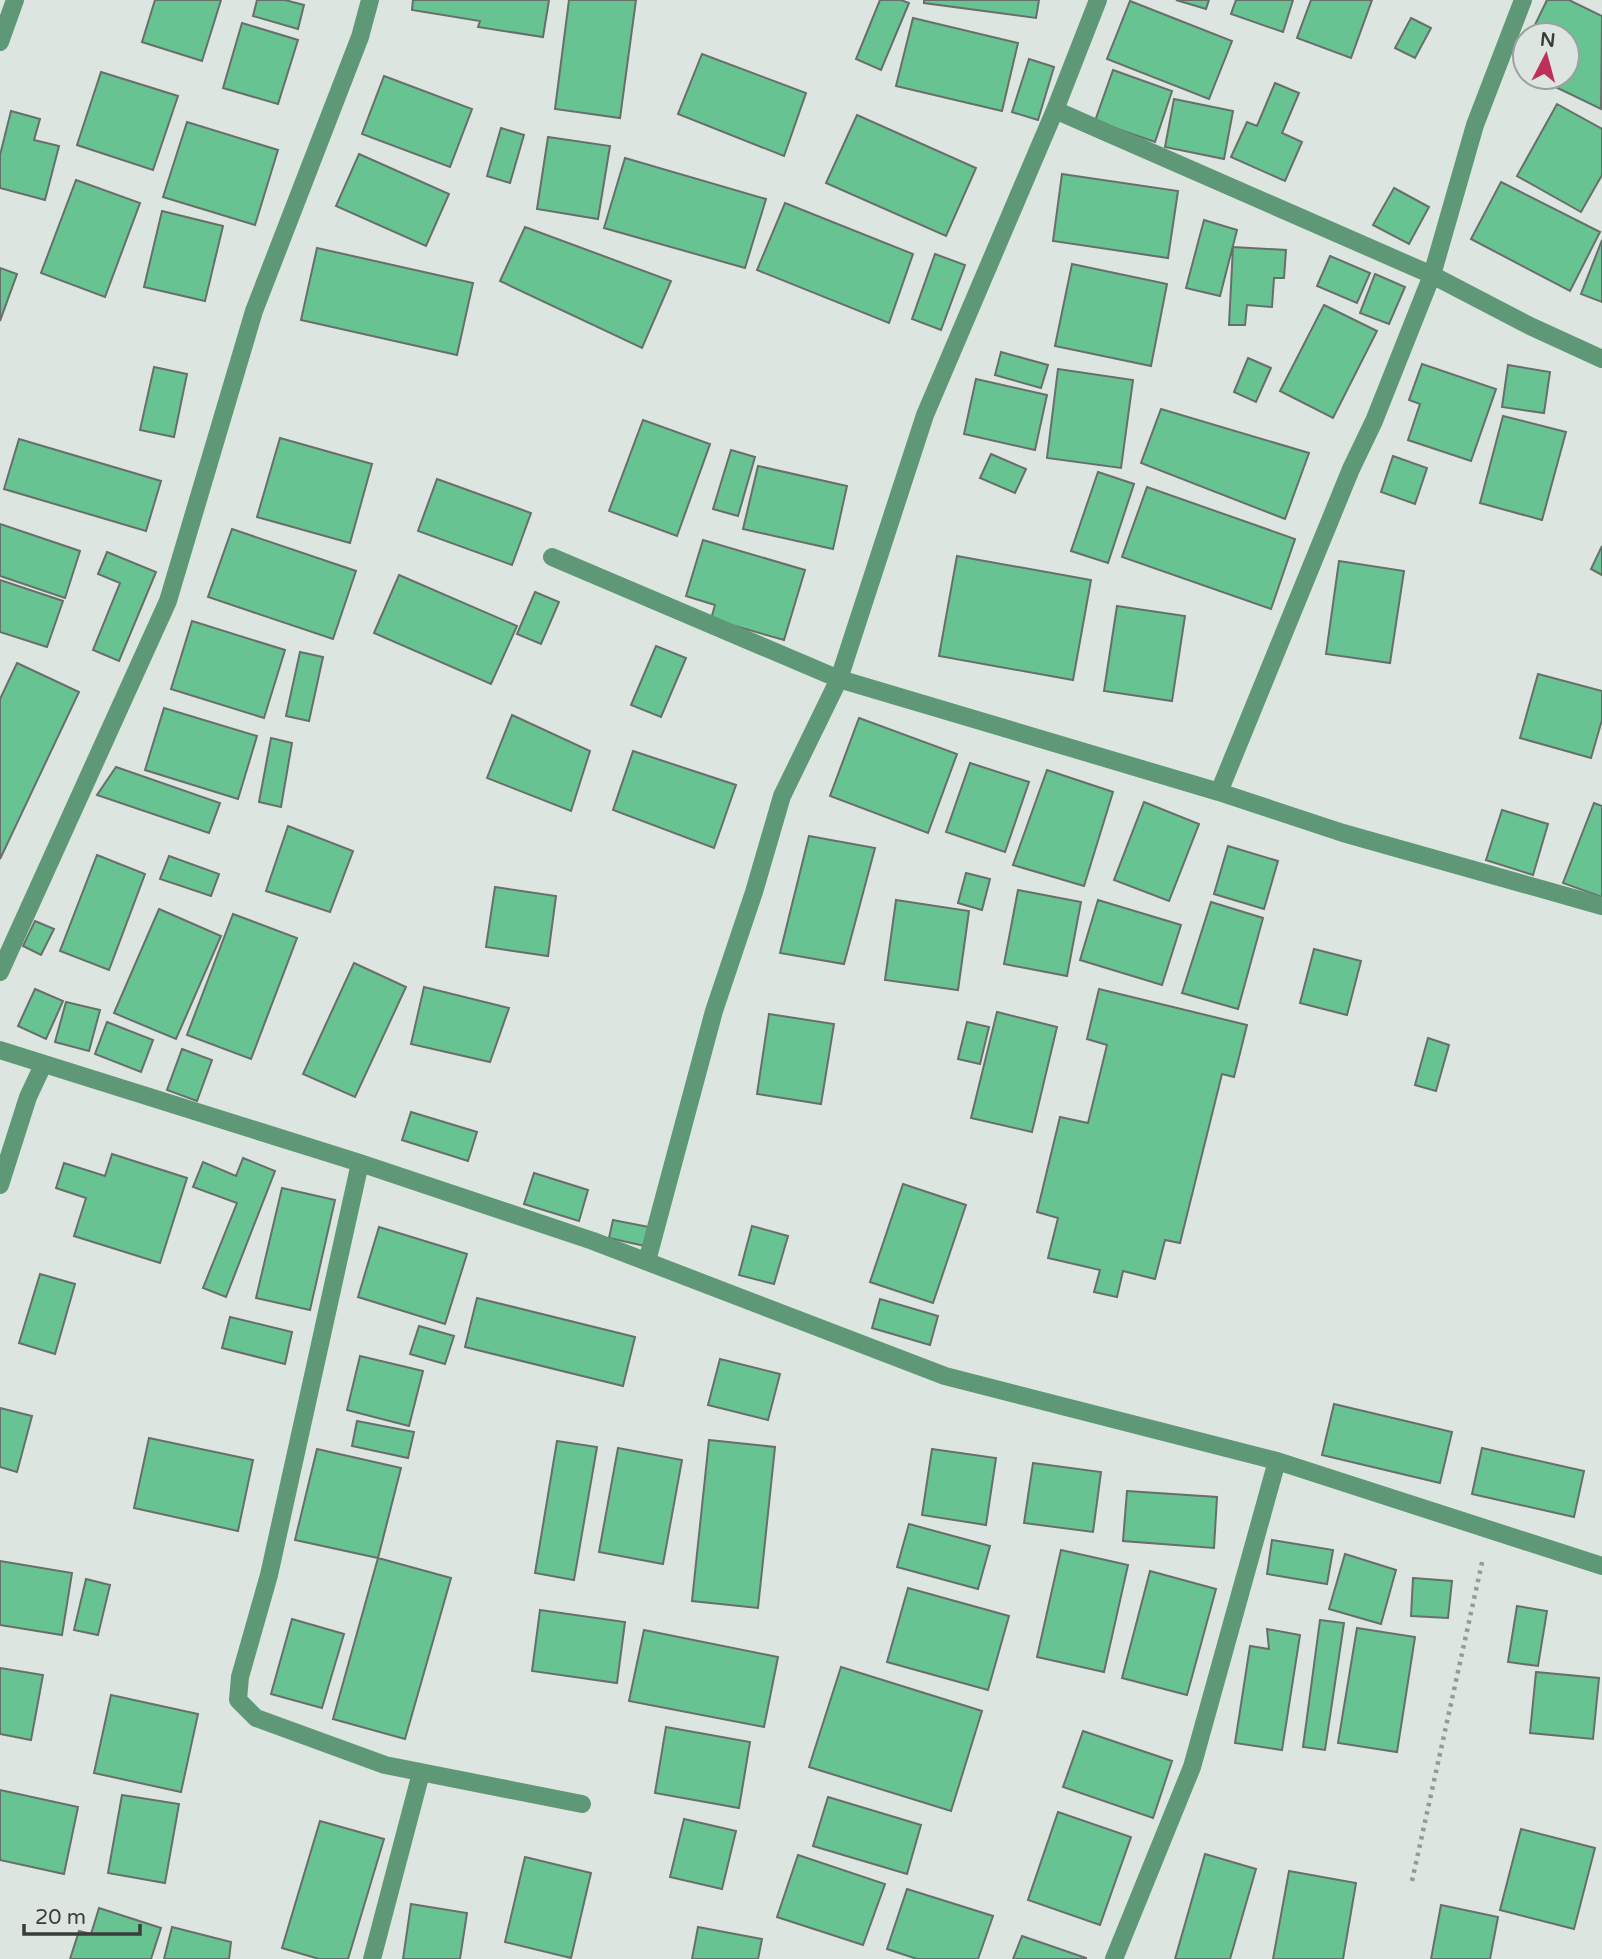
<svg xmlns="http://www.w3.org/2000/svg" width="1602" height="1959" viewBox="0 0 1602 1959" font-family="'Varela Round',sans-serif">
<style>
.building{fill:#67c492;stroke:#686f6b;stroke-width:2}
.lines{fill:none;stroke-linecap:round;stroke-linejoin:round}
.path{stroke:#949a96;stroke-width:4.5;stroke-dasharray:3.5 5;stroke-linecap:butt}
.minor{stroke:#5e9877;stroke-width:18}
</style>
<rect width="100%" height="100%" fill="#dde5e0"/>
<path class="building" d="M155 0H221L202 61 142 42Z
M257 0H285L304 5 298 29 253 16Z
M413 0H549L543 37 478 27 480 21 412 10Z
M569 0H636L620 118 555 109Z
M880 0H901L909 3 881 70 856 59Z
M924 0H1039L1036 18 924 3Z
M1176 0H1209L1206 9Z
M1236 0H1293L1283 32 1231 14Z
M1311 0H1372L1351 58 1297 38Z
M1547 0H1569L1602 16 1601 109 1537 78 1567 77V35H1530Z
M1130 1 1232 41 1209 99 1107 59Z
M913 18 1018 43 1002 111 896 86Z
M1411 18 1431 28 1415 58 1395 48Z
M242 23 298 40 278 104 223 88Z
M702 54 806 93 784 156 678 114Z
M1029 59 1054 67 1038 120 1012 112Z
M1113 70 1172 91 1155 142 1095 121Z
M101 72 178 96 153 170 77 145Z
M384 76 472 109 450 167 362 134Z
M1275 83 1299 93 1282 133 1302 142 1285 181 1231 157 1247 122 1257 126Z
M1174 99 1233 111 1224 159 1165 147Z
M1557 104 1602 129V175L1581 212 1517 176Z
M11 111 40 119 34 140 59 146 45 200 0 188V155Z
M857 115 976 168 946 236 826 183Z
M187 122 278 150 255 225 163 197Z
M501 128 524 135 510 183 487 176Z
M548 137 610 146 598 219 537 209Z
M359 154 449 194 426 246 336 206Z
M625 158 766 199 745 268 604 228Z
M1062 174 1178 191 1168 258 1053 241Z
M76 180 140 203 105 297 41 273Z
M1501 182 1600 232 1570 291 1471 239Z
M1394 188 1429 207 1409 244 1373 225Z
M785 203 913 254 889 323 757 270Z
M162 211 223 226 205 301 144 287Z
M1204 220 1237 230 1220 296 1186 288Z
M525 227 671 281 642 348 500 281Z
M1602 240V302L1581 294Z
M1233 247 1286 250 1284 278H1274L1272 307 1247 305 1245 325H1229Z
M317 248 473 283 457 355 301 320Z
M935 254 965 265 941 330 912 319Z
M1330 256 1370 273 1357 303 1317 286Z
M1072 264 1167 284 1151 366 1055 346Z
M0 268 17 274 0 321Z
M1375 274 1405 287 1389 324 1360 313Z
M1324 305 1377 331 1333 418 1280 391Z
M1001 352 1048 365 1041 388 995 375Z
M1248 358 1271 368 1256 402 1234 392Z
M1422 364 1496 389 1471 461 1408 440 1420 404 1409 400Z
M1508 365 1550 372 1544 413 1502 407Z
M154 367 187 374 174 437 140 430Z
M1058 369 1133 380 1121 468 1047 458Z
M976 379 1047 395 1035 450 964 434Z
M1161 409 1309 453 1285 519 1141 463Z
M1503 416 1566 432 1542 520 1480 503Z
M643 420 710 444 677 536 609 511Z
M280 438 372 464 350 543 257 517Z
M19 439 161 481 146 531 4 489Z
M731 450 755 457 738 516 713 509Z
M991 454 1026 469 1015 493 980 478Z
M1393 456 1427 468 1415 504 1381 492Z
M758 466 847 486 833 549 743 529Z
M1098 472 1134 484 1108 563 1071 551Z
M437 479 531 513 512 565 418 531Z
M1147 487 1295 539 1271 609 1122 557Z
M0 524 80 551 65 598 0 576Z
M232 529 356 571 333 639 208 597Z
M703 540 805 570 784 640 711 619 715 605 686 596Z
M1602 546V575L1591 569Z
M107 552 156 572 119 661 93 650 120 583 98 574Z
M957 556 1091 580 1073 680 939 656Z
M1339 561 1404 571 1390 663 1326 654Z
M399 575 517 626 491 684 374 633Z
M0 580 63 601 47 647 0 632Z
M535 592 559 602 541 644 517 634Z
M1117 606 1185 616 1172 701 1104 691Z
M192 621 285 650 264 718 171 689Z
M656 646 686 658 661 717 631 705Z
M300 652 323 657 309 721 286 716Z
M17 663 79 692 0 859V699Z
M1538 674 1602 691V720L1591 758 1520 738Z
M164 708 257 736 238 799 145 770Z
M512 715 590 751 571 811 487 778Z
M859 718 957 754 928 833 830 796Z
M271 738 292 743 281 807 259 802Z
M633 751 736 785 714 848 613 810Z
M970 763 1029 782 1005 852 946 832Z
M116 767 220 803 209 833 97 795Z
M1047 770 1113 792 1084 886 1013 865Z
M1144 802 1199 824 1169 901 1114 880Z
M1594 803 1602 806V897L1563 883Z
M1502 810 1548 824 1533 875 1486 860Z
M288 826 353 851 330 912 266 891Z
M809 836 875 848 844 964 780 953Z
M1228 846 1278 861 1264 909 1214 894Z
M97 855 145 874 109 970 60 951Z
M169 856 219 874 211 896 160 879Z
M966 873 990 879 982 910 958 903Z
M495 887 556 896 548 956 486 947Z
M1018 890 1081 902 1067 976 1004 964Z
M896 900 969 911 958 990 885 980Z
M1098 900 1181 925 1162 985 1080 960Z
M1211 902 1263 918 1238 1009 1182 993Z
M159 909 221 936 176 1039 114 1013Z
M233 914 297 938 251 1059 187 1035Z
M35 921 54 929 41 955 23 946Z
M1314 949 1361 961 1347 1015 1300 1003Z
M354 963 406 987 355 1097 303 1074Z
M424 987 509 1008 490 1062 411 1044Z
M35 989 63 1001 46 1039 18 1026Z
M1099 989 1247 1025 1234 1077 1222 1074 1180 1243 1165 1240 1155 1279 1123 1271 1117 1297 1094 1292 1100 1270 1048 1258 1058 1218 1037 1212 1060 1117 1088 1123 1107 1045 1087 1039Z
M66 1002 100 1010 89 1051 55 1042Z
M997 1012 1057 1027 1032 1132 971 1118Z
M769 1014 834 1024 821 1104 757 1094Z
M107 1022 153 1040 141 1072 95 1054Z
M967 1022 989 1027 980 1064 958 1059Z
M1428 1038 1449 1045 1436 1091 1415 1085Z
M182 1049 212 1060 197 1101 167 1090Z
M411 1112 477 1132 468 1161 402 1140Z
M112 1154 187 1178 160 1263 74 1236 86 1198 56 1188 64 1163 105 1176Z
M243 1158 275 1171 226 1297 203 1288 237 1203 193 1187 203 1162 236 1176Z
M534 1173 588 1190 579 1221 524 1204Z
M903 1184 966 1205 933 1303 870 1282Z
M282 1188 335 1200 310 1310 256 1298Z
M613 1220 649 1227 645 1246 609 1238Z
M752 1226 788 1236 774 1284 739 1275Z
M379 1227 467 1254 445 1324 358 1297Z
M40 1274 75 1284 55 1354 19 1343Z
M477 1298 635 1337 623 1386 465 1347Z
M880 1299 938 1316 930 1345 872 1328Z
M230 1317 292 1332 285 1364 222 1348Z
M419 1326 454 1336 445 1364 410 1354Z
M360 1356 423 1371 409 1426 347 1410Z
M720 1359 780 1374 768 1420 708 1405Z
M1334 1404 1452 1432 1440 1483 1322 1455Z
M0 1408 32 1416 17 1472 0 1467Z
M357 1421 414 1432 408 1458 352 1446Z
M149 1438 253 1460 238 1531 134 1508Z
M709 1440 775 1447 758 1608 692 1601Z
M557 1441 597 1447 574 1580 535 1573Z
M618 1448 682 1460 663 1564 599 1552Z
M1482 1448 1584 1471 1574 1517 1472 1494Z
M317 1449 401 1468 378 1558 295 1540Z
M932 1449 996 1458 986 1525 922 1515Z
M1033 1463 1101 1472 1093 1532 1024 1523Z
M1127 1491 1217 1497 1214 1548 1123 1541Z
M909 1524 990 1546 978 1589 897 1567Z
M1272 1540 1333 1550 1327 1584 1267 1574Z
M1061 1550 1128 1565 1104 1672 1037 1657Z
M1345 1554 1396 1570 1381 1624 1329 1609Z
M378 1558 451 1578 405 1739 333 1719Z
M0 1561 72 1573 62 1635 0 1625Z
M1150 1571 1216 1589 1187 1695 1122 1678Z
M1413 1578 1452 1581 1448 1618 1411 1616Z
M86 1579 110 1585 98 1635 74 1630Z
M908 1588 1009 1616 988 1690 887 1662Z
M1517 1606 1547 1611 1538 1666 1508 1662Z
M540 1610 625 1622 617 1683 532 1671Z
M292 1619 344 1634 322 1708 271 1694Z
M1320 1620 1344 1623 1325 1750 1303 1747Z
M1357 1628 1415 1637 1397 1752 1338 1743Z
M1267 1629 1300 1635 1282 1750 1235 1743 1250 1646 1269 1649Z
M644 1630 778 1657 764 1727 629 1701Z
M841 1667 982 1711 951 1811 809 1767Z
M0 1668 43 1675 31 1740 0 1734Z
M1536 1672 1599 1678 1593 1739 1530 1733Z
M111 1695 198 1714 181 1792 94 1773Z
M666 1727 750 1742 739 1808 655 1793Z
M1083 1731 1172 1761 1153 1818 1063 1787Z
M0 1790 78 1807 64 1874 0 1860Z
M122 1795 179 1804 165 1883 108 1873Z
M828 1797 921 1825 907 1874 813 1846Z
M1058 1812 1131 1837 1100 1925 1028 1900Z
M684 1819 736 1831 722 1889 670 1877Z
M320 1821 384 1839 348 1959H319L282 1948Z
M1521 1829 1595 1848 1574 1929 1500 1910Z
M1205 1854 1256 1869 1230 1959H1175Z
M798 1855 885 1884 863 1945 777 1917Z
M525 1857 591 1873 571 1958 505 1942Z
M1289 1871 1356 1883 1343 1959H1273Z
M907 1889 993 1916 978 1959H917L887 1949Z
M411 1904 467 1913 460 1959H403Z
M1441 1905 1498 1917 1490 1959H1431Z
M99 1908 161 1928 151 1959H70L79 1931 91 1934Z
M172 1927 231 1942 229 1959H164Z
M698 1927 762 1939 758 1959H692Z
M1022 1936 1086 1958V1959H1013Z"/>
<g class="lines">
<path class="path" d="M1412 1881 1483 1558"/>
<path class="minor" d="M0 42 15 0
M1055 110 1432 275 1530 326 1602 359
M552 557 839 679 1219 792 1343 833 1602 906
M1219 792 1351 469 1374 421 1432 275 1475 125 1523 0
M0 972 168 601 254 311 360 37 370 0
M0 1050 360 1163 593 1241 945 1376 1277 1461 1602 1566
M360 1163 269 1575 240 1677 238 1700 256 1718 385 1765 582 1804
M0 1185 28 1097 43 1065
M647 1261 714 1011 754 892 782 796 839 679 925 415 1055 110 1098 0
M372 1959 421 1773
M1114 1959 1192 1767 1277 1461"/>
</g>
<g transform="translate(1546 56) rotate(6)"><circle r="33" fill="#dde5e0" stroke="#9ba19e" stroke-width="2"/>
<path d="M0-5L12 26L0 18L-12 26Z" fill="#be2f5a"/>
<text y="-10" font-size="19" font-weight="bold" text-anchor="middle" fill="#393c3a">N</text>
</g>
<path d="M24 1924v10h116v-10" fill="none" stroke="#393c3a" stroke-width="3.5"/>
<text x="35" y="1924" font-size="21" fill="#393c3a" stroke="#dde5e0" stroke-width="5" paint-order="stroke">20 m</text>
</svg>
